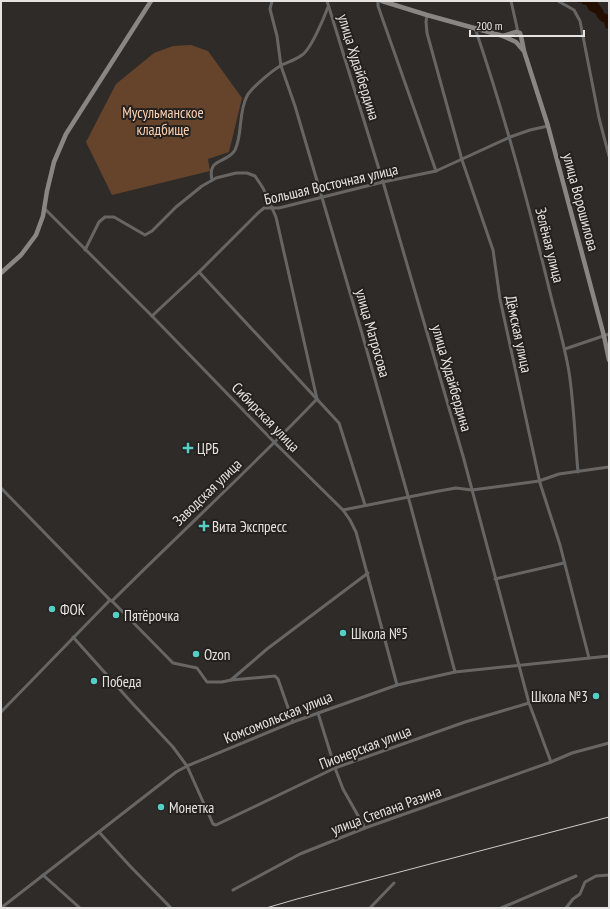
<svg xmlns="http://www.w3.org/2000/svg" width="610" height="909" viewBox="0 0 610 909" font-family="'PT Sans Narrow',sans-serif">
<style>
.green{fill:#65442b}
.water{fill:#240e00}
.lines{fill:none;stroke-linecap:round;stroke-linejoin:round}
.street{stroke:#686664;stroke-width:3}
.secondary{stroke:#898684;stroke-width:4.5}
.rail{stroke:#ceccca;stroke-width:1}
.poi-dot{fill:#55cec6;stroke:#25211f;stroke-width:1.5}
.labels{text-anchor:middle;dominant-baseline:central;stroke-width:4;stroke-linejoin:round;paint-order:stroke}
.street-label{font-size:15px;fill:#e6e4e2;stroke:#25211f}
.park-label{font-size:15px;fill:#fcd1b2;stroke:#25211f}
.poi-label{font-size:15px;fill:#e6e4e2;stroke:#25211f;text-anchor:start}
</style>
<rect width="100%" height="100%" fill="#2f2b28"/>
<!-- green -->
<path class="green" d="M191 45 208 51 242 98 229 152 208 159 210 171 112 195 86 142 116 84 154 53 173 46Z"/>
<!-- water -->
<path class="water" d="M576 1H597C599 6 603 8 604 13L609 15 608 28 606 29 604 22H602L597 17 596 14 589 10 586 5 582 4 581 2 579 3Z"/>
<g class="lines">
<!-- street -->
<g class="street">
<path d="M272 1 270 9 277 36 281 66 295 106 361 330 408 496 455 672"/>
<path d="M327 1 383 182 463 456 529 703 551 762"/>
<path d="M378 1V6L436 171"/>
<path d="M511 1 518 32"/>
<path d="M558 1 574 10 580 21 599 118 609 156"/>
<path d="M427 15 426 22 427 33 462 160 493 250 500 299 540 483 560 545 589 658"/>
<path d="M475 28C504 113 527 198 548 284 555 314 564 342 569 372 574 405 575 439 578 472"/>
<path d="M212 180C207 157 227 164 235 150 243 133 238 113 247 96 251 88 272 71 280 66 287 62 296 60 302 55 311 49 324 18 328 7"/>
<path d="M44 208 152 316 275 443 343 510 350 520 356 532 397 685"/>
<path d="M85 250 99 222 105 217H114L145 235 152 231 176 207 202 186 216 178 236 173H247L255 176 263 188 276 217 317 399"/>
<path d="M199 272 339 423 365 505"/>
<path d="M152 316 199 272 258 213 264 208H279L383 182 436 171 510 137 530 130 548 126"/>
<path d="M565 349 609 334"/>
<path d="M1 488 110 600"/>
<path d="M343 510 439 491 456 488 472 490 539 481 559 474 609 467"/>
<path d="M495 579 564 563"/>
<path d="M112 601 173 663 197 668 207 682H222L231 680 267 649 368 573"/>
<path d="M73 637 132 703 173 747 187 766 213 824 216 825 335 768 465 722 529 703"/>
<path d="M231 680 275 676 278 679 293 722"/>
<path d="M1 712 110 600 112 601C180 533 251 468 317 399"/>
<path d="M318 713 335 768 343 789 365 828"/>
<path d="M99 832 130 866 171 908"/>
<path d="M43 875 80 908"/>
<path d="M233 890 300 854 365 828 551 762 572 753 609 743"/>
<path d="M1 908 176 772 187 766 293 722 397 685 455 672 609 656"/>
<path d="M370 908 394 883"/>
<path d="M501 908 576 876"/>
<path d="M566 908 573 899 580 894 585 882 596 876 609 875"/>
</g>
<!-- secondary -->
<g class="secondary">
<path d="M382 1 427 15 503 36 516 42 523 50"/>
<path d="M503 36 516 32 520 33 521 36 524 51 548 126 604 336 609 360"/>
<path d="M1 273 21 255 36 235 43 216 47 191 54 162 66 134 151 1"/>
</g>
<!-- rail -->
<path class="rail" d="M266 908 297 899 609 817"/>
</g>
<!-- markers -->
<g class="poi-dot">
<path d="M186 442h4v4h4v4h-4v4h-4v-4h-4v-4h4z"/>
<path d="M202 520h4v4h4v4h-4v4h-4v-4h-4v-4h4z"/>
<circle cx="52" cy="609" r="4"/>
<circle cx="116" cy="615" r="4"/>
<circle cx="343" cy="633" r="4"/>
<circle cx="196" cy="654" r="4"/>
<circle cx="94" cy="681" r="4"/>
<circle cx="596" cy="696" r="4"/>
<circle cx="161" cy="807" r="4"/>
</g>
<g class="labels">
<!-- street labels -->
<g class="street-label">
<text transform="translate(359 67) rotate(73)">улица Худайбердина</text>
<text transform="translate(331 184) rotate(-13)">Большая Восточная улица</text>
<text transform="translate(581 202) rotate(75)">улица Ворошилова</text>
<text transform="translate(550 245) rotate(76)">Зелёная улица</text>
<text transform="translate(373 333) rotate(74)">улица Матросова</text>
<text transform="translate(519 334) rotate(78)">Дёмская улица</text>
<text transform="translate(452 378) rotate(74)">улица Худайбердина</text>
<text transform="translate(266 417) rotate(46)">Сибирская улица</text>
<text transform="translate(207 492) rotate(-44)">Заводская улица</text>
<text transform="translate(278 717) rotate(-22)">Комсомольская улица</text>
<text transform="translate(365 747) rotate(-21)">Пионерская улица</text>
<text transform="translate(386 810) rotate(-20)">улица Степана Разина</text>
</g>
<!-- park labels -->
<g class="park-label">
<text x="163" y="112">Мусульманское<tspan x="163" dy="17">кладбище</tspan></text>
</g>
<!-- poi labels -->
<g class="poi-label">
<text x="197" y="448">ЦРБ</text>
<text x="212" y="526">Вита Экспресс</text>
<text x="60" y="609">ФОК</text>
<text x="124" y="615">Пятёрочка</text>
<text x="351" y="633">Школа №5</text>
<text x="204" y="654">Ozon</text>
<text x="102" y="681">Победа</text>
<text x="588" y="696" text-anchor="end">Школа №3</text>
<text x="169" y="807">Монетка</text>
</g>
</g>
<!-- border -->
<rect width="610" height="909" fill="none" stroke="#e6e4e2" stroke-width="4"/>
<!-- scale -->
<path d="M470 30v6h114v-6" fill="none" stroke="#e6e4e2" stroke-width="2"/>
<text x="476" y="30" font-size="12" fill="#e6e4e2" stroke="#25211f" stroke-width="3" paint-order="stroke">200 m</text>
</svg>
